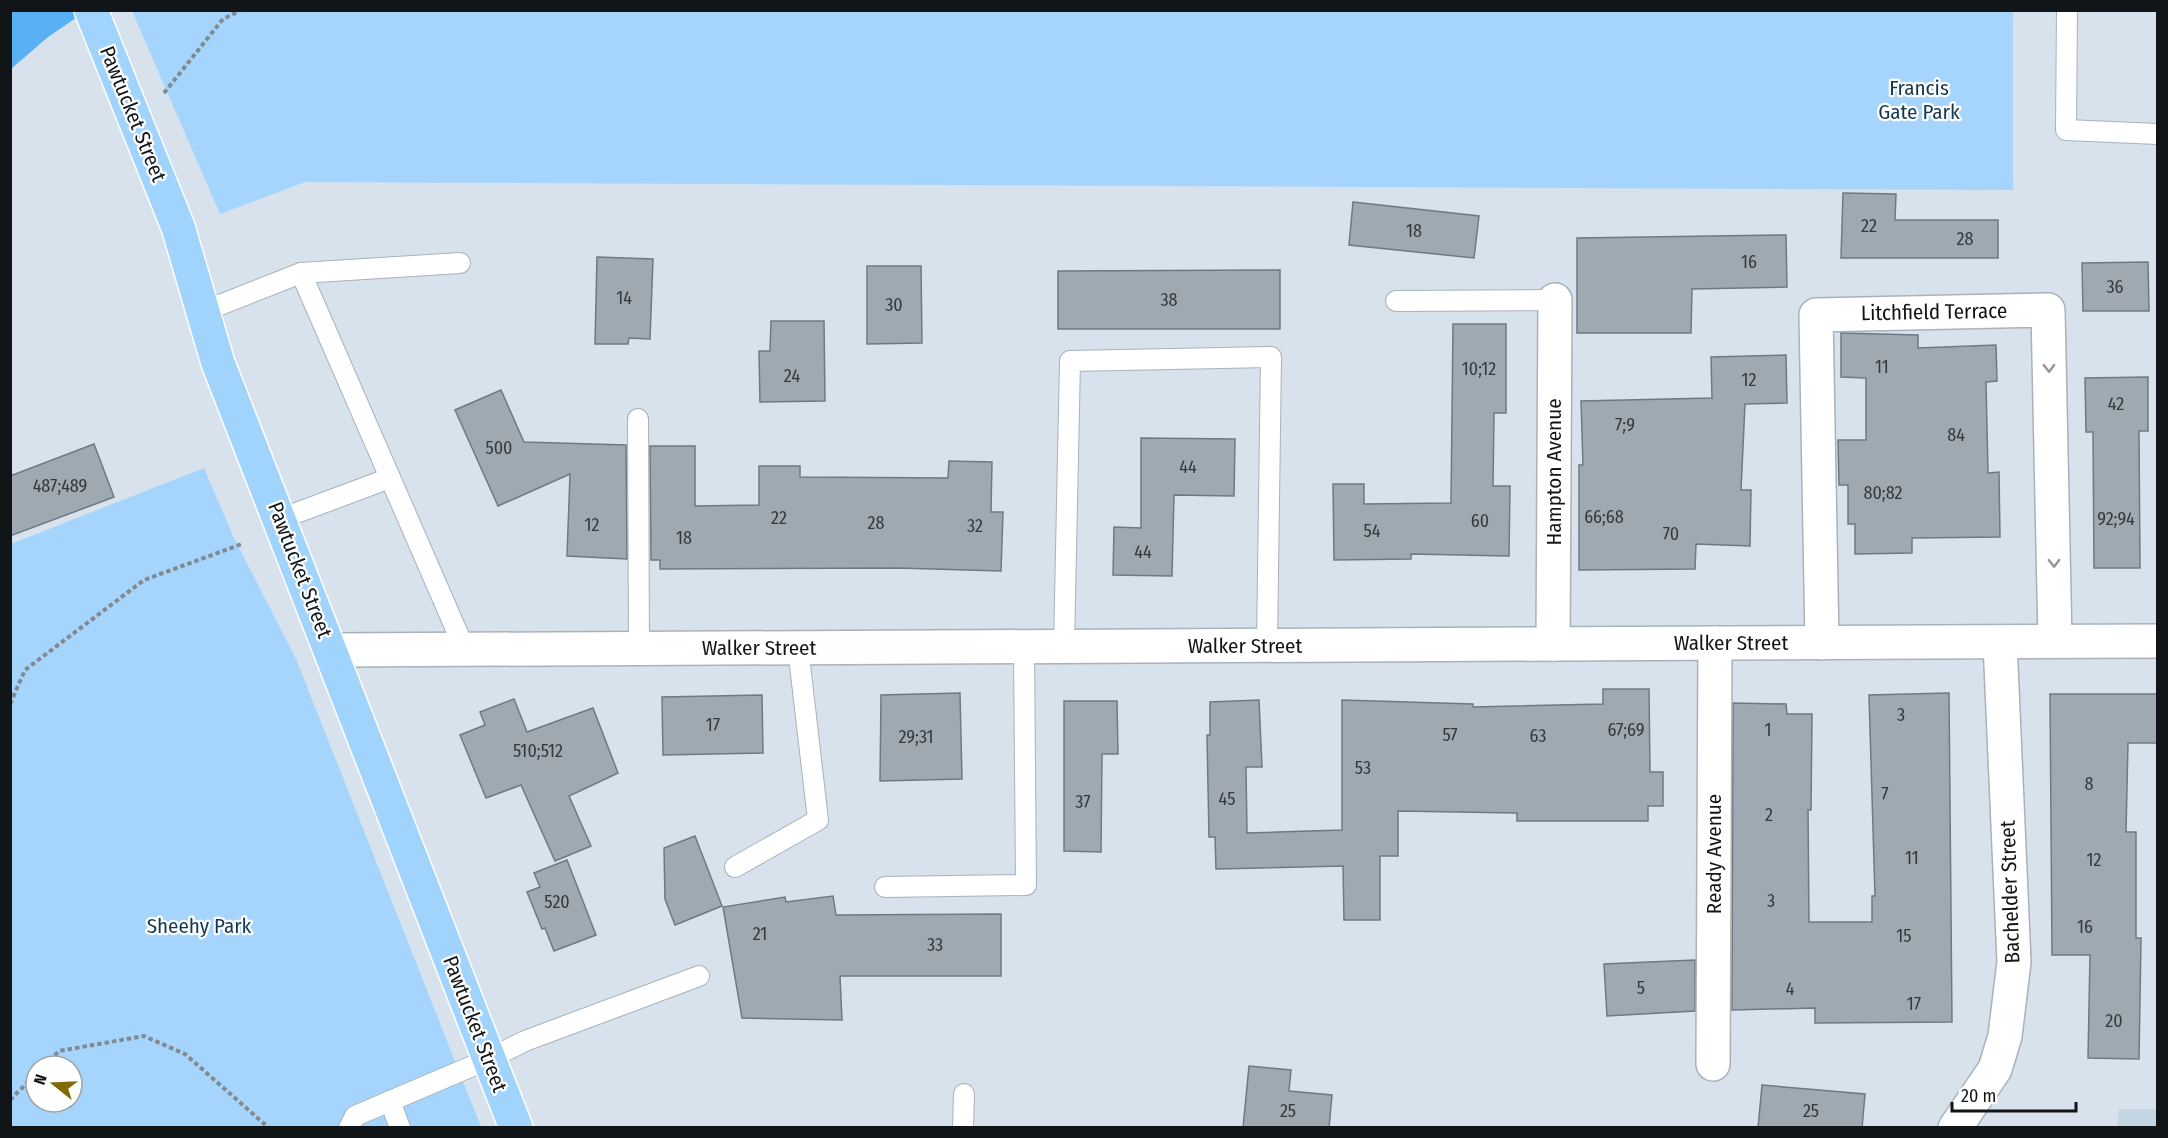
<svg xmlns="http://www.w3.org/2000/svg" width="2168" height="1138" viewBox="0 0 2168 1138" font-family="'Fira Sans Condensed',sans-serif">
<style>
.built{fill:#c4d5e4}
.green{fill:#a5d5fd;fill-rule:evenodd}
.water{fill:#59b0f3}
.building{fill:#9ea9b2;stroke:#6f7982;stroke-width:1.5}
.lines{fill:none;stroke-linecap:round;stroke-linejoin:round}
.service-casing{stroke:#a7b2bc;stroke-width:22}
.minor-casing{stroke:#a7b2bc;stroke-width:36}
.tertiary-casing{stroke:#a7b2bc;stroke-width:36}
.primary-casing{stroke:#fff;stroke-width:36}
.path{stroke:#828a91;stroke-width:4;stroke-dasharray:4.5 3;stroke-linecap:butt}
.service{stroke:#fff;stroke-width:20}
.minor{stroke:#fff;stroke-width:33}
.tertiary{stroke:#fff;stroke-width:33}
.primary{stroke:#a0d4fd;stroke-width:33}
.oneway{stroke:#949697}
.labels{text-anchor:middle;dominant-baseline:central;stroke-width:4.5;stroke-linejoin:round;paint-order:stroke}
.number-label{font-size:18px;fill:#343a3e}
.park-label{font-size:21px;fill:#133853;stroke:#fff}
.street-label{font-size:21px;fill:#111518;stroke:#fff}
</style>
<rect width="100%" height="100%" fill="#d7e2ec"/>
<!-- built -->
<path class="built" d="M2119 1109H2157V1127H2117Z"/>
<!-- green -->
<g class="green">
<path d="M132 11H2013V190L305 182 220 214Z"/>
<path d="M204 468 233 536 296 659 481 1127 11 1128V544ZM36 1066H72V1102H36Z"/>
</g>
<!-- water -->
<path class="water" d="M11 11H86L48 37 11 69Z"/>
<!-- building -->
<g class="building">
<path d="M1843 193 1896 194 1895 220H1998V258H1841Z"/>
<path d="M1353 202 1479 216 1474 258 1349 245Z"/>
<path d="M1786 235 1787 287 1692 289 1691 333H1577V238Z"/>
<path d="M597 257 653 259 650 339 629 338 628 344H595Z"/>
<path d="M2148 262 2149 311H2083L2082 263Z"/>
<path d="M867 266H921L922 343 867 344Z"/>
<path d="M1280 270V329H1058V271Z"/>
<path d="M771 321H824L825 401 760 402 759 351H770Z"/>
<path d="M1453 324H1506V413H1494L1493 486H1510L1509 556 1411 554V559L1334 560 1333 484H1364V504L1451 503Z"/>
<path d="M1841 333 1918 335V348L1996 345 1997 381 1986 382 1988 473 1999 472 2000 537 1912 538V553L1855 554V524H1848V485H1839L1838 440H1866V378L1841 377Z"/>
<path d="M1786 355 1787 403 1745 404 1741 490H1751L1750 546 1696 544 1695 569 1579 570V465H1583L1581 401 1712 398 1711 357Z"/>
<path d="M2148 377V431H2139L2140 568H2094L2093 432H2086L2085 378Z"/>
<path d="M501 390 524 442 626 445 627 559 567 556 570 474 498 506 455 410Z"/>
<path d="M1141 438 1235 439 1234 496 1174 495 1172 576 1113 575 1114 527 1141 528Z"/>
<path d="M94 444 114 497 10 536V476Z"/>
<path d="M650 446H695V506L759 505V466H800V477L948 478 949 461 992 462 991 512H1003L1001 571 898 568 660 569V560H651Z"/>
<path d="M1603 689H1649L1650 772H1663V806H1648V821H1517V813L1398 811V856H1380V920H1344L1343 866 1216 869 1215 837H1209L1207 735H1210V702L1259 700 1262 767H1246L1247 833 1342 830V700L1473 704V707L1603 704Z"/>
<path d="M960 693 962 779 880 781 881 695Z"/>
<path d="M1949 693 1952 1022 1815 1023V1008L1732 1010 1733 703 1786 704 1787 714H1812L1811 810H1808L1809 922H1872V896H1875L1869 695Z"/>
<path d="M2050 694H2157V743H2128L2126 832H2136V938H2141L2139 1059 2088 1058 2090 955H2052Z"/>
<path d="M762 695 763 753 663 755 662 697Z"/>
<path d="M514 699 527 732 593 708 618 773 569 796 591 846 555 861 521 785 486 798 460 735 485 725 480 712Z"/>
<path d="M1064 701H1117L1118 754H1102L1101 852 1064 851Z"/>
<path d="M695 836 722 906 675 925 665 899 664 848Z"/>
<path d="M567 860 596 935 554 951 545 928 542 929 527 892 540 887 534 873Z"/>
<path d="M833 896 836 915 1001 914V976H840L842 1020 742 1018 723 907 785 897 786 902Z"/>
<path d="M1695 960V1011L1607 1016 1604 964Z"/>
<path d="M1249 1066 1291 1070 1289 1091 1332 1095 1329 1128H1243Z"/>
<path d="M1762 1085 1865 1094 1862 1128H1758Z"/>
</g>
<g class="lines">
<defs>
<g id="service">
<path d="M2067 10 2066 130 2158 134"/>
<path d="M301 273 460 263"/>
<path d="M1396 301 1555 300"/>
<path d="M202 312 301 273 465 650"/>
<path d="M638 419 639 648"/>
<path d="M280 519 390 478"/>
<path d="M1064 647 1070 361 1271 357 1267 645"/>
<path d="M735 867 818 820 798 648"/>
<path d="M885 887 1026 885 1024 647"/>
<path d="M390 1101 400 1128"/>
<path d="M349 1128 355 1116 489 1059 525 1041 699 976"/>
<path d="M963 1128 964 1094"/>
</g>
<g id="minor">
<path d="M1822 643 1816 315 2048 310 2055 641"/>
<path d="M1553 644 1555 300"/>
<path d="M1713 1064 1715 643"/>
<path d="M1955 1128 1995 1069 2005 1036 2014 962 2000 642"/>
</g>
<path id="tertiary" d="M332 650 2158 641"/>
<path id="primary" d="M91 10 178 227 218 363 516 1128"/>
</defs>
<!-- service casing -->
<use href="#service" class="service-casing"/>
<!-- minor casing -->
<use href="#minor" class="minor-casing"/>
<!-- tertiary casing -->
<use href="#tertiary" class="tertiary-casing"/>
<!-- primary casing -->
<use href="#primary" class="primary-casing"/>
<!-- path -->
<g class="path">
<path d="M164 93 223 19 241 10"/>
<path d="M10 704 25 670 144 580 242 544"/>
<path d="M44 1066 59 1051 144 1036 185 1054 269 1128"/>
<path d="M10 1100 36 1074"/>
</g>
<!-- service -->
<use href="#service" class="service"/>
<!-- minor -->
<use href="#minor" class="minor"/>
<!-- tertiary -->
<use href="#tertiary" class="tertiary"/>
<!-- primary -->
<use href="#primary" class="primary"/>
</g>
<!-- one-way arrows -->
<defs><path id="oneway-chevron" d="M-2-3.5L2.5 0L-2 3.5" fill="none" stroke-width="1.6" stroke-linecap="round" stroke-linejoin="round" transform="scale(1.5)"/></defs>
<g class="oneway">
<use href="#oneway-chevron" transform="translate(2049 368) rotate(89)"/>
<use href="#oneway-chevron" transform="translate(2054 563) rotate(89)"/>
</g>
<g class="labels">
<!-- number labels -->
<g class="number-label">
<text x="1869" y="226">22</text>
<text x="1414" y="231">18</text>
<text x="1965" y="239">28</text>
<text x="1749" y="262">16</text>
<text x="2115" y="287">36</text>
<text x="624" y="298">14</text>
<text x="1169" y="300">38</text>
<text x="894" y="305">30</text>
<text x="1882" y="367">11</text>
<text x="1479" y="369">10;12</text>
<text x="792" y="376">24</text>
<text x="1749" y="380">12</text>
<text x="2116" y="404">42</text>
<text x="1625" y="425">7;9</text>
<text x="1956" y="435">84</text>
<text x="499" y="448">500</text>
<text x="1188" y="467">44</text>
<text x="60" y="486">487;489</text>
<text x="1883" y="493">80;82</text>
<text x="1604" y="517">66;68</text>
<text x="779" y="518">22</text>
<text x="2116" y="519">92;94</text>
<text x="1480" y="521">60</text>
<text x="876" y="523">28</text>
<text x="592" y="525">12</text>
<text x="975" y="526">32</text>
<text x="1372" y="531">54</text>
<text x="1671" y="534">70</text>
<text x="684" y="538">18</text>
<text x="1143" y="552">44</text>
<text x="1901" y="715">3</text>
<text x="713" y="725">17</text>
<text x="1626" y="730">67;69</text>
<text x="1768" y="730">1</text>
<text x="1450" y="735">57</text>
<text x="1538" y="736">63</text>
<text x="916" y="737">29;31</text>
<text x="538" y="751">510;512</text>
<text x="1363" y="768">53</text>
<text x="2089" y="784">8</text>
<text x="1885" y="794">7</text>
<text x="1227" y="799">45</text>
<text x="1083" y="802">37</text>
<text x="1769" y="815">2</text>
<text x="1912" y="858">11</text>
<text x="2094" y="860">12</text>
<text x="1771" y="901">3</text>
<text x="557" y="902">520</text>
<text x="2085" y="927">16</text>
<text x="760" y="934">21</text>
<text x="1904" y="936">15</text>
<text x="935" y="945">33</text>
<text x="1641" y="988">5</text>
<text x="1790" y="989">4</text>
<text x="1914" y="1004">17</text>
<text x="2114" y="1021">20</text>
<text x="1288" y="1111">25</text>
<text x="1811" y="1111">25</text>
</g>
<!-- park labels -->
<g class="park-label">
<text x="1919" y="88">Francis<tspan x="1919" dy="24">Gate Park</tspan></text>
<text x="199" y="926">Sheehy Park</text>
</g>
<!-- street labels -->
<g class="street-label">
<text transform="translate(133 114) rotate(68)">Pawtucket Street</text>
<text transform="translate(1934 312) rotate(-1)">Litchfield Terrace</text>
<text transform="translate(1554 472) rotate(-90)">Hampton Avenue</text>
<text transform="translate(300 570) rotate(69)">Pawtucket Street</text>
<text x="1731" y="643">Walker Street</text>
<text x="1245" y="646">Walker Street</text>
<text x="759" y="648">Walker Street</text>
<text transform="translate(1714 854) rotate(-90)">Ready Avenue</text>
<text transform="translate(2010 892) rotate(-92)">Bachelder Street</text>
<text transform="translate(475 1024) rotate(69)">Pawtucket Street</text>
</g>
</g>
<!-- border -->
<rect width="2168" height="1138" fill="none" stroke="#111518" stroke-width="24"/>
<!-- north arrow -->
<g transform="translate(54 1084) rotate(288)"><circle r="28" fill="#ffffff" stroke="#a0a1a3" stroke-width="1.5"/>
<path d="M0-4.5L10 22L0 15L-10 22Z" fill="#816b04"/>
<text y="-9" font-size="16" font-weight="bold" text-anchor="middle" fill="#111518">N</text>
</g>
<!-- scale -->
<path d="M1952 1102v9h124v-9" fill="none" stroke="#111518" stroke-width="3"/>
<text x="1961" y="1102" font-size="18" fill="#111518" stroke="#ffffff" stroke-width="4.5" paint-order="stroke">20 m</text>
</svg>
